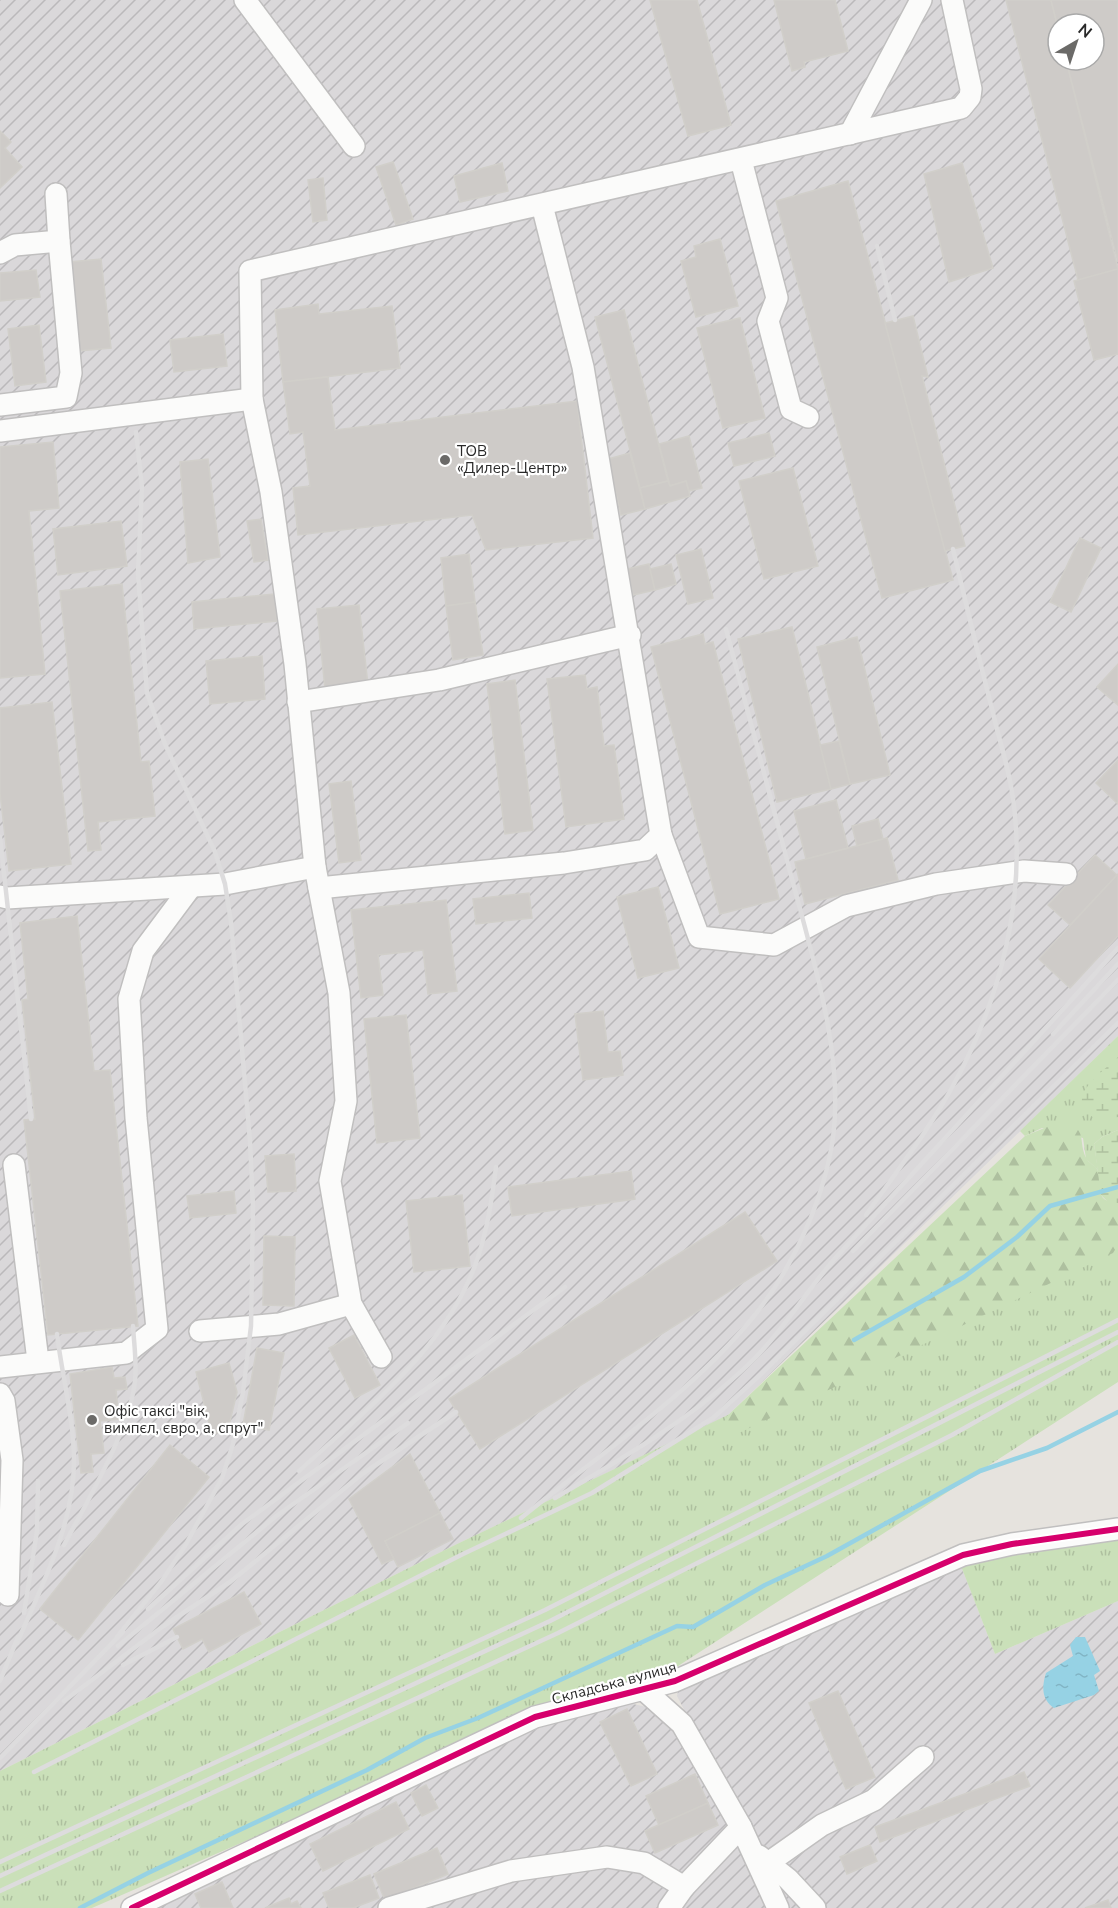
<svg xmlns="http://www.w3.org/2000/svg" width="1118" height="1908" viewBox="0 0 1118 1908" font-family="'Nunito Sans',sans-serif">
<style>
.industrial{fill:url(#industrial-furrows);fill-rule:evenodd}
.grass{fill:url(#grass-tufts)}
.forest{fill:url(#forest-firs)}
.wetland{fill:url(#wetland-marsh)}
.water{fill:url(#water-ripples)}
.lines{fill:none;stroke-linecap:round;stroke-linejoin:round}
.stream{stroke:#96d2e4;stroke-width:4.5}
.building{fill:#cecbc8;stroke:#d1cfca;stroke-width:1.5}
.minor-casing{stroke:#c0bfbf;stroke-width:24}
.minor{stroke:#fbfbfa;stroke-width:21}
.rail{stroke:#dddcdd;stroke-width:4.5}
.cycleway-casing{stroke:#fff;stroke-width:10}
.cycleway{stroke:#d6006c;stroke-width:6}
.poi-dot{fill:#6b6a68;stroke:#fff;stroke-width:2}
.labels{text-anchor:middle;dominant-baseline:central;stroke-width:4.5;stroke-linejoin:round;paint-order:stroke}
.poi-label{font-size:15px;fill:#292929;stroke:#fff;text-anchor:start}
.street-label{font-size:15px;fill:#292929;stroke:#fff}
</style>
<defs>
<pattern id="industrial-furrows" width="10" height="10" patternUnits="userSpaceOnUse" patternTransform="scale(1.5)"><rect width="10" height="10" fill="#dad8da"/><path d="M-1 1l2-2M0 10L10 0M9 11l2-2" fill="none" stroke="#bbb9bb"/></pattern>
<pattern id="grass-tufts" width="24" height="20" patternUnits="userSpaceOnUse" patternTransform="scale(1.5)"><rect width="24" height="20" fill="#cae0b9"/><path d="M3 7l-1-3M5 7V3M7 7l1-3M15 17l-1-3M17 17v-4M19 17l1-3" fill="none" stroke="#aec09f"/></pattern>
<pattern id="forest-firs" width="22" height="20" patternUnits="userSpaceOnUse" patternTransform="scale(1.5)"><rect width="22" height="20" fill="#cae0b9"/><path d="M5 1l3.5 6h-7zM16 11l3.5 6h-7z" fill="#aec09f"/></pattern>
<pattern id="wetland-marsh" width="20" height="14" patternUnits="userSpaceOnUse" patternTransform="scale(1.5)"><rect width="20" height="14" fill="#cae0b9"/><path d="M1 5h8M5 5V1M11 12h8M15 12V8" fill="none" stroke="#aec09f"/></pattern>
<pattern id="water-ripples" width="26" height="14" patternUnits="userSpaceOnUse" patternTransform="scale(1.5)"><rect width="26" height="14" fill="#96d2e4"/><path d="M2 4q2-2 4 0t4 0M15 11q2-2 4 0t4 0" fill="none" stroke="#81b4c4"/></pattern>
</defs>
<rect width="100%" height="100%" fill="#e6e3de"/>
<!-- industrial -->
<g class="industrial">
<path d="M0 0H1118V1036L727 1416 457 1544 0 1771ZM1058 24H1094V60H1058Z"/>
<path d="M961 1566 995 1654 1118 1601V1908H787L677 1696 679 1688Z"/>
<path d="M619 1701 647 1707 674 1731 727 1820 769 1908H157L452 1765 539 1728Z"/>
</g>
<!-- grass -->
<g class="grass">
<path d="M1118 1036V1130L1102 1137 1094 1144 1098 1170 1086 1159 1083 1138 1042 1128 1025 1136 1020 1131Z"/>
<path d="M1118 1229V1382L644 1688 533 1716 92 1908H0V1771L457 1544Z"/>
<path d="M1118 1535V1601L995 1654 961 1566 969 1561Z"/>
</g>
<!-- forest -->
<path class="forest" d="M1054 1124C1092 1124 1076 1141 1087 1159 1089 1163 1094 1165 1097 1169 1106 1184 1090 1201 1118 1203V1245L1113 1253 737 1434 728 1431 724 1425 727 1416 1025 1136Z"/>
<!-- wetland -->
<g class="wetland">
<path d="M1118 1057V1117L1100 1121C1059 1101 1098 1076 1118 1057Z"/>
<path d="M1118 1130V1203H1109L1101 1195 1094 1144 1102 1137Z"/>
</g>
<!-- water -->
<path class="water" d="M1076 1637H1085L1100 1671 1094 1675 1099 1691 1094 1695 1054 1708C1041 1699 1042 1686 1046 1673L1073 1656 1070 1645Z"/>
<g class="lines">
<!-- stream -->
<g class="stream">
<path d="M854 1340 964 1277 1017 1237 1050 1206 1118 1187"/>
<path d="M80 1908 148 1873 367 1770 425 1738 478 1718 677 1626 693 1627 765 1585 827 1556 980 1471 1047 1448 1118 1412"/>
</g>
</g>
<!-- building -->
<g class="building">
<path d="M650 0H697L731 125 688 136Z"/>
<path d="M774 0H835L848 51 804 62 805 67 792 71Z"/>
<path d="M1006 0H1051L1058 28V60H1066L1118 269 1078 280Z"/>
<path d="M1051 0H1118V262L1066 60H1094V24H1058V28Z"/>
<path d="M0 131 11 142 5 148 22 167 0 188Z"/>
<path d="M393 162 413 219 396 225 376 167Z"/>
<path d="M502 163 508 191 460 202 454 176Z"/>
<path d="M962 163 993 268 949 282 924 174Z"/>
<path d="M323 178 327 220 313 222 308 180Z"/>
<path d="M848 181 953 580 882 598 776 201Z"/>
<path d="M720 239 738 306 696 317 681 261 696 257 694 246Z"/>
<path d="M101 259 111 348 79 351 69 262Z"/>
<path d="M1118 269V354L1094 360 1074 281Z"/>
<path d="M36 270 40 297 0 301V273Z"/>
<path d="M318 304 319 314 392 306 400 368 283 382 275 310Z"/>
<path d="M624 310 668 481 640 488 595 317Z"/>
<path d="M913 316 928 377 922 376 965 546 945 551 885 323Z"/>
<path d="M740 318 765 418 723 428 697 328Z"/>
<path d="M39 325 46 382 15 386 8 329Z"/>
<path d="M223 334 227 366 174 372 170 340Z"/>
<path d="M328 377 335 430 577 401 593 538 486 550 472 515 298 535 293 488 310 486 303 432 290 434 283 382Z"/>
<path d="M769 433 775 456 734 466 728 443Z"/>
<path d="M689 436 702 488 689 491 686 481 670 486 659 444Z"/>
<path d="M53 442 59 508 29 511 45 674 0 678V447Z"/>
<path d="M630 453 645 509 621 515 608 459Z"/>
<path d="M208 459 220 557 188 563 180 462Z"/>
<path d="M793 468 818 566 764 579 739 481Z"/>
<path d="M668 481 670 486 686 481 690 496 645 509 640 488Z"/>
<path d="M261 519 268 560 254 562 247 521Z"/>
<path d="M121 521 127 566 58 575 53 529Z"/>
<path d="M1080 538 1101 548 1071 612 1050 602Z"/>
<path d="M701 549 713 598 688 604 676 555Z"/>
<path d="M469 554 475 602 446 606 441 558Z"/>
<path d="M649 564 655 590 633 595 627 569Z"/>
<path d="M671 564 676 584 655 590 650 569Z"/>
<path d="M122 584 141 762 149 761 155 816 98 822 101 850 88 851 60 591Z"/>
<path d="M274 594 277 621 194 629 192 602Z"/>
<path d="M475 602 483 655 453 660 446 606Z"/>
<path d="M359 605 368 685 325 689 317 609Z"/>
<path d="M792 627 831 789 777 802 738 639Z"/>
<path d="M703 634 705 644 713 642 779 899 720 914 651 647Z"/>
<path d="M857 637 890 775 850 784 817 647Z"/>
<path d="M262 656 265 699 210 704 206 661Z"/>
<path d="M1118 664V705L1097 687Z"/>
<path d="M585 675 587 689 597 687 604 746 614 745 624 819 566 827 547 679Z"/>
<path d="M515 680 533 830 505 834 487 684Z"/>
<path d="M52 702 71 864 9 871 0 793V708Z"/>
<path d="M839 741 850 784 831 789 820 745Z"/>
<path d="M1118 760V804L1096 783Z"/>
<path d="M351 781 361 860 339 863 329 784Z"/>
<path d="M836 800 848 848 806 859 794 811Z"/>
<path d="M878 819 883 839 857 846 852 826Z"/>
<path d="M887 838 898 880 805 904 795 862Z"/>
<path d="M1095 855 1117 875 1070 925 1048 905Z"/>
<path d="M1118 874V936L1070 988 1039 959Z"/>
<path d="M658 887 679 968 638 978 617 897Z"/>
<path d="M529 893 532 918 476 924 473 899Z"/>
<path d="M446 900 457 991 428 994 423 950 378 955 383 995 361 998 351 910Z"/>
<path d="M77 916 94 1071 110 1070 138 1326 48 1335 24 1120 35 1119 22 1000 28 999 20 923Z"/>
<path d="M603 1011 608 1052 620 1051 623 1075 583 1080 575 1014Z"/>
<path d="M406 1015 420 1138 377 1143 364 1019Z"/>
<path d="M294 1154 296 1191 268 1192 265 1156Z"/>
<path d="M631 1171 635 1199 512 1216 508 1187Z"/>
<path d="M234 1191 236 1213 190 1218 187 1196Z"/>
<path d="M462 1195 470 1266 414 1272 406 1201Z"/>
<path d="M745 1212 777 1261 480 1449 449 1399Z"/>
<path d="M264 1236 295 1237 294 1306 263 1305Z"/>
<path d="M354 1335 380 1385 355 1398 329 1348Z"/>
<path d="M257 1348 284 1353 269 1430 243 1425Z"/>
<path d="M229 1363 237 1392 228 1430 212 1434 196 1372Z"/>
<path d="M112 1367 114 1378 125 1377 127 1389 116 1390 119 1419 100 1421 104 1453 91 1454 93 1472 81 1473 70 1374Z"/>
<path d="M170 1445 209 1477 78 1640 40 1609Z"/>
<path d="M410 1454 440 1513 385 1541 394 1559 382 1564 349 1499Z"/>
<path d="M440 1513 453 1539 398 1567 385 1541Z"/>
<path d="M244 1592 261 1624 209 1652 202 1639 183 1649 173 1629Z"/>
<path d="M838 1691 875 1777 846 1789 809 1703Z"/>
<path d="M627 1709 657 1774 631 1786 600 1722Z"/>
<path d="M1024 1772 1030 1786 880 1842 875 1827Z"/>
<path d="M695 1774 708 1803 659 1825 646 1796Z"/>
<path d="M426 1785 438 1808 422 1816 411 1793Z"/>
<path d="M396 1802 409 1829 323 1871 310 1844Z"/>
<path d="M708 1803 718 1825 655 1853 645 1831Z"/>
<path d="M870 1845 877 1861 847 1874 840 1857Z"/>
<path d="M437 1848 448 1874 385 1900 374 1874Z"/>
<path d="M370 1875 379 1898 353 1908H329L323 1893Z"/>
<path d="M222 1882 233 1908H201L195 1894Z"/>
<path d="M289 1898 291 1904 297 1901 301 1908H265Z"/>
<path d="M1108 1900 1111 1908H1085Z"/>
</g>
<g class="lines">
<defs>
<g id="minor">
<path d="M245 0 354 146"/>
<path d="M850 134 921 0"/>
<path d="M741 160 777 298 768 321 791 409 808 417"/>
<path d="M56 194 59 241"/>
<path d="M0 253 15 245 59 241 71 373 66 397 0 405"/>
<path d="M252 399 250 271 961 108 970 97 971 89 952 0"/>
<path d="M0 431 252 399 271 492 295 664 315 867 339 993 346 1101 330 1181 351 1304 381 1357"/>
<path d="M298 702 439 680 630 635"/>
<path d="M661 835 699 937 774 945 846 906 936 884 1024 871 1066 874"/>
<path d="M319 888 564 863 645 850 661 835 583 367 542 205"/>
<path d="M0 896 7 898 225 884 315 867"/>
<path d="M14 1165 38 1361"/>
<path d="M200 1331 279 1324 351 1304"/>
<path d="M0 1367 126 1353 157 1329 136 1118 129 999 143 951 190 888"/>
<path d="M0 1394 4 1401 12 1460 8 1595"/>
<path d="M644 1690 682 1724 741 1827 778 1908"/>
<path d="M759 1856 788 1879 815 1908"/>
<path d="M768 1863 822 1825 874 1800 923 1757"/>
<path d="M132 1908 535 1717 675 1681 963 1555 1012 1544 1118 1529"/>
<path d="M389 1908 511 1871 607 1857 644 1863 684 1887 741 1827"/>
<path d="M669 1908 684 1887"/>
</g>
</defs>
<!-- minor casing -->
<use href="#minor" class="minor-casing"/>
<!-- minor -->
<use href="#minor" class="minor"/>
<!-- rail -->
<g class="rail">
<path d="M877 246 895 320"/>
<path d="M0 837 31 1119"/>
<path d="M1053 1034 1118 964"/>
<path d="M866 1215C896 1172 930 1129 955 1082 1002 996 1028 891 1012 792 1008 766 999 739 993 713 979 658 966 604 953 549"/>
<path d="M853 1251 1118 980"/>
<path d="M299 1471C367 1408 448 1348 478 1257 488 1227 492 1198 496 1167"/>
<path d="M555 1498C623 1458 693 1418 750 1363 784 1330 807 1289 839 1254 932 1152 1026 1051 1118 948"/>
<path d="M521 1518C601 1453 689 1396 754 1316 793 1268 824 1199 833 1138 844 1055 813 959 792 879 770 796 748 713 726 629"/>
<path d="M64 1545C87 1502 130 1429 135 1381 137 1363 134 1344 133 1326"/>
<path d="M148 1609 242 1524 565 1287"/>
<path d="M24 1613 37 1531 38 1481"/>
<path d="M117 1637 161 1582 185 1546 222 1478 233 1444 243 1392 251 1326 253 1207 250 1141 231 922 225 884 215 852 165 744 147 693 138 573 142 487 136 432"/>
<path d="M17 1643C42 1585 74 1525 74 1461 74 1419 62 1376 57 1334"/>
<path d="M118 1646 275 1517 408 1423"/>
<path d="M123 1665 177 1637"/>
<path d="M0 1681 18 1637"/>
<path d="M64 1701 162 1627 230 1582 362 1474 456 1412"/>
<path d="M0 1758 123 1632"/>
<path d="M34 1772 463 1554 592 1493 713 1418 760 1375 1118 1023"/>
<path d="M0 1862 545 1610 1118 1320"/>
<path d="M0 1876 550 1621 1118 1332"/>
<path d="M0 1891 558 1633 952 1435 1118 1342"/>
</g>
<defs>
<path id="cycleway" d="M132 1908 535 1717 675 1681 963 1555 1012 1544 1118 1529"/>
</defs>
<!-- cycleway casing -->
<use href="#cycleway" class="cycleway-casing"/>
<!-- cycleway -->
<use href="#cycleway" class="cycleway"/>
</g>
<!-- markers -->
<g class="poi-dot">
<circle cx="445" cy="460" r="6"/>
<circle cx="92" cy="1420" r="6"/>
</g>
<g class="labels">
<!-- poi labels -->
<g class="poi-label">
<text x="457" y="451">ТОВ<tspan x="457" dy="17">«Дилер-Центр»</tspan></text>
<text x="104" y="1411">Офіс таксі "вік,<tspan x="104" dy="17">вимпєл, євро, а, спрут"</tspan></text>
</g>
<!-- street labels -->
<g class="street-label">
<text transform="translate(614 1683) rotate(-15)">Складська вулиця</text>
</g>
</g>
<!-- north arrow -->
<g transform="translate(1076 42) rotate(39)"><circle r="28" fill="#ffffff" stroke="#a9a9a9" stroke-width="1.5"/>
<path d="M0-4.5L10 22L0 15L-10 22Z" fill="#6b6a68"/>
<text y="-9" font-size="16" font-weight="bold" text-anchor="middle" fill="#292929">N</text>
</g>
</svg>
